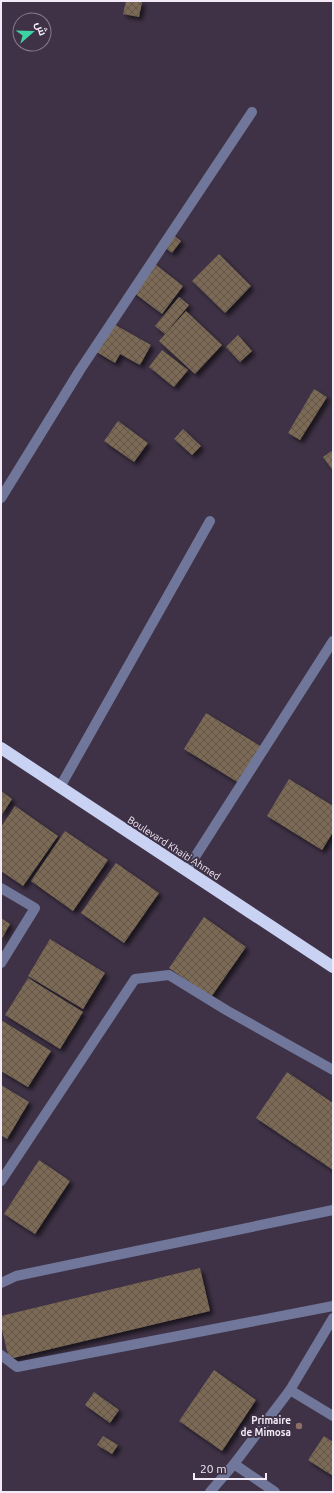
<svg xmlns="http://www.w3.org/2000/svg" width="334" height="1493" viewBox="0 0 334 1493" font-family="Ubuntu,Cairo,sans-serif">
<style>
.building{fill:url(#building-cross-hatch);filter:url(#shadow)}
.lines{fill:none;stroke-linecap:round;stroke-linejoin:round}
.minor{stroke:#70779a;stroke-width:10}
.highway{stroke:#cad2f4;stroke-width:12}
.education-dot{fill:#8d6e63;stroke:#3f3246;stroke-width:1.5}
.labels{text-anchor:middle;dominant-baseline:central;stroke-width:4;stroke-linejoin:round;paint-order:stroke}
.street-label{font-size:10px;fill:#f2eaf7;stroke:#3f3246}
.poi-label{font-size:10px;font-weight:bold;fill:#f2eaf7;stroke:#3f3246;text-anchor:end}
</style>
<defs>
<pattern id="building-cross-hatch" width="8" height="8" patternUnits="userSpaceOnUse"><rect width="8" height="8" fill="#7b6a54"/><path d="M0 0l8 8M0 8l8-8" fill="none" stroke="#60564e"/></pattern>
<filter id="shadow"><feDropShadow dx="3.5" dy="3.5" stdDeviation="2" flood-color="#0009"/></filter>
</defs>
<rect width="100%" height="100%" fill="#3f3246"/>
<!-- building -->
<g class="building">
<path d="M126 1 142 2 139 17 123 14Z"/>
<path d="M168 231 181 241 172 253 159 243Z"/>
<path d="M219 254 251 286 225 313 192 281Z"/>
<path d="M151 261 183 286 162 314 129 289Z"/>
<path d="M179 297 189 305 165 334 155 326Z"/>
<path d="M186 311 222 345 195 374 159 341Z"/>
<path d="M110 322 151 345 140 365 120 354 115 363 95 351Z"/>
<path d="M238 335 252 351 240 362 226 347Z"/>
<path d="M162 350 188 370 174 387 149 367Z"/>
<path d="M314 389 327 397 300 440 288 433Z"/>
<path d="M118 421 148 443 134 462 104 441Z"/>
<path d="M183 429 201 446 192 455 174 439Z"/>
<path d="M333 450V471L323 457Z"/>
<path d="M206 713 262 747 239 783 184 749Z"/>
<path d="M289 779 333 806V832L322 850 267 816Z"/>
<path d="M1 791 12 799 1 816Z"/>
<path d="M15 806 58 836 23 886 1 871V827Z"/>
<path d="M65 831 108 860 73 911 31 881Z"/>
<path d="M116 863 159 893 124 943 81 913Z"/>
<path d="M204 917 246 947 211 997 169 968Z"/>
<path d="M1 918 10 924 1 940Z"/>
<path d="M50 939 105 973 83 1009 28 976Z"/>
<path d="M28 978 83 1012 60 1049 5 1015Z"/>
<path d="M1 1020 51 1051 28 1087 1 1071Z"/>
<path d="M287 1072 333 1103V1170L256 1118Z"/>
<path d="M1 1085 29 1102 7 1139 1 1135Z"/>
<path d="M39 1160 70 1181 35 1234 4 1214Z"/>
<path d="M200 1268 210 1311 9 1359 1 1326V1316Z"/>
<path d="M214 1370 256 1400 222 1451 179 1421Z"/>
<path d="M94 1392 119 1410 110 1423 85 1405Z"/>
<path d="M103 1436 118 1445 112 1454 97 1445Z"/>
<path d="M324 1436 333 1442V1476L308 1460Z"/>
</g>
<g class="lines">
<!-- minor -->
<g class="minor">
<path d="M1 498 80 370 252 112"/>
<path d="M60 787 210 521"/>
<path d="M186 871 333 641"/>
<path d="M1 888 35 908 1 963"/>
<path d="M1 1181 135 979 169 975 226 1010 333 1070"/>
<path d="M1 1283 16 1276 333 1210"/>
<path d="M1 1355 17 1367 333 1306"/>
<path d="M290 1390 333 1416"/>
<path d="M234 1464 275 1492"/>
<path d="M210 1492 234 1464 290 1390 333 1318"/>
</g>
<!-- highway -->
<path class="highway" d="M1 748 333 967"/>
</g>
<!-- markers -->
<circle class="education-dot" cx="299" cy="1426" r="4"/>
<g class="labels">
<!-- street labels -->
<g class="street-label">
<text transform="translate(174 848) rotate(33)">Boulevard Khaiti Ahmed</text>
</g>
<!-- poi labels -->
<g class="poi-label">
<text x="291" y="1420">Primaire<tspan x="291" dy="12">de Mimosa</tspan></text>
</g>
</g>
<!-- border -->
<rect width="334" height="1493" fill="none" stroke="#f2eaf7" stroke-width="4"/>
<!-- north arrow -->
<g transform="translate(32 32) rotate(70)"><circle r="19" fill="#3f3246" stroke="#877c8d"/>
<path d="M0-3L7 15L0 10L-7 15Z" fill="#3dd4a3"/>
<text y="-6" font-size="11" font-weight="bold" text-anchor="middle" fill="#f2eaf7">ش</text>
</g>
<!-- scale -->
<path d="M194 1473v6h72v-6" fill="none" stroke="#f2eaf7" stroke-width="2"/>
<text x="200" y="1473" font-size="12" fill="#f2eaf7" stroke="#3f3246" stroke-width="3" paint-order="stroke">20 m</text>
</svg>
